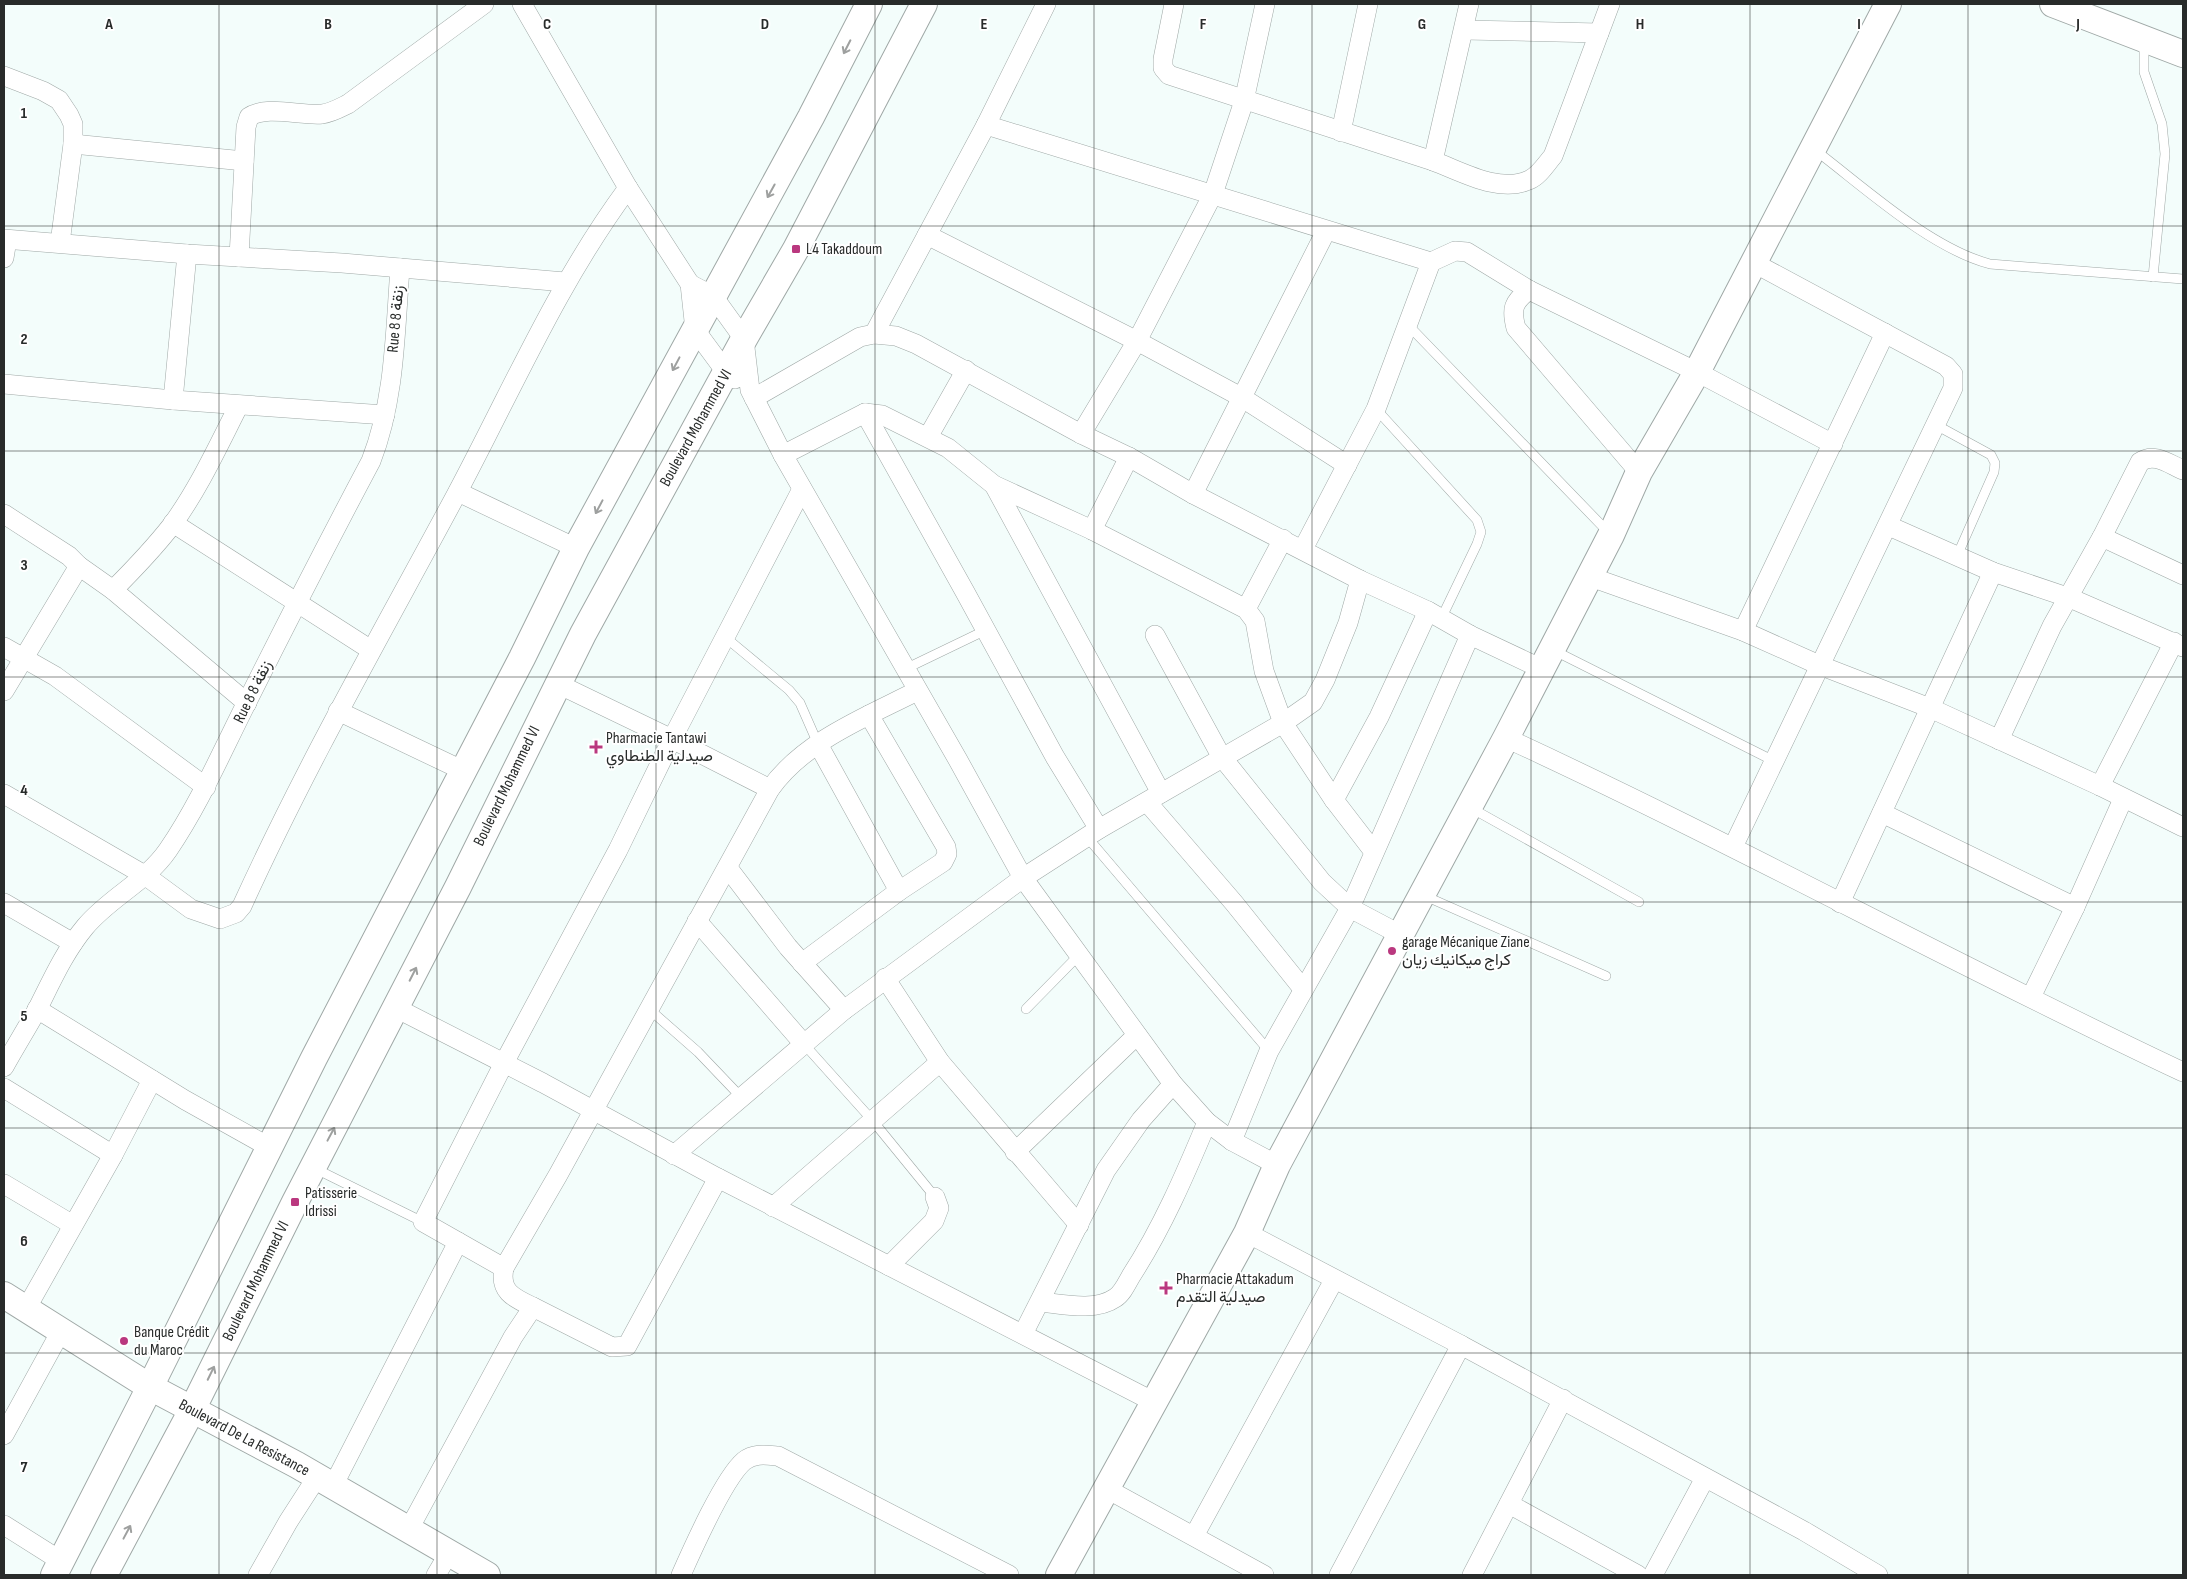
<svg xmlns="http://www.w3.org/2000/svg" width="2187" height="1579" viewBox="0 0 2187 1579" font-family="'Sofia Sans Condensed',Vazirmatn,sans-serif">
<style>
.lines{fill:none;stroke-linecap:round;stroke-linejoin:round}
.lane-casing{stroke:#9fa8a6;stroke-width:10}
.street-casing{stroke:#9fa8a6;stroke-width:20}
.secondary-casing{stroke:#9fa8a6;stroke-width:28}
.lane{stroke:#fff;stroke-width:9}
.street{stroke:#fff;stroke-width:19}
.secondary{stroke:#fff;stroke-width:26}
.oneway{stroke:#9ea09f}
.grid{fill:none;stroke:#282b2a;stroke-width:1;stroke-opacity:0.55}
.poi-dot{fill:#ba387f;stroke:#fff;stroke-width:2}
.labels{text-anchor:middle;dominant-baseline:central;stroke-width:4;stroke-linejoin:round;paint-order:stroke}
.poi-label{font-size:16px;fill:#282b2a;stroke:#fff;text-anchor:start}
.street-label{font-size:16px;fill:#282b2a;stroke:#fff}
.grid-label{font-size:16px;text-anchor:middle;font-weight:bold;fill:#282b2a;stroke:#fff;stroke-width:4;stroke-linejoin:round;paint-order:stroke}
</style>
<rect width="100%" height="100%" fill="#f3fdfb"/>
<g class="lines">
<defs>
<g id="lane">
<path d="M2144 42V72L2162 124 2165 154 2153 277"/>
<path d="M1815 150C1865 188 1930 248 1990 264L2183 279"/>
<path d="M1408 325 1609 533"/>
<path d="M1376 409 1477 520 1481 532 1477 544 1441 619"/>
<path d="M1936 425 1991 455 1995 463 1994 472 1957 556"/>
<path d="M725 637 789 690 800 703 818 744"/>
<path d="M1553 650 1774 761"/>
<path d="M905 669 986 630"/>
<path d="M1471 808 1639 902"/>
<path d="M1087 837 1269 1051"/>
<path d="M1425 896 1606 976"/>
<path d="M649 1009 698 1052 740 1096"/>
<path d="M1026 1009 1079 955"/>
<path d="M803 1043 873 1121 935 1197"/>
<path d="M316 1169 423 1222"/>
</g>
<g id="street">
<path d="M522 4 628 188 690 284 695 330 726 372 735 379"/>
<path d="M1174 4 1163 59V68L1169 75 1433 161"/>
<path d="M1469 4 1433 161C1461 171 1499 194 1529 180 1539 176 1546 164 1553 156L1610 4"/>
<path d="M1465 30 1599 33"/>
<path d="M4 76 43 91 59 100 69 115 73 124V144L60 243"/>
<path d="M986 125 1431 262"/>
<path d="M1341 132 1368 4"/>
<path d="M73 144 244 161"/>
<path d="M927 235 1137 341 1241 397 1347 465"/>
<path d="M4 239 187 254 342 263 565 282"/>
<path d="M239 257 246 127 249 117C266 105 301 116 322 114 331 113 340 108 348 104L484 4"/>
<path d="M4 258 7 240"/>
<path d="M690 284 713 296 744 339 750 390 783 455 958 760 1023 878 1173 1084 1207 1122 1232 1141 1277 1165"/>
<path d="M1529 290C1513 302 1511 309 1516 328L1639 472"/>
<path d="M874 334 986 125 1046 4"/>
<path d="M4 384 173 400 385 415"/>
<path d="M754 398 860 337 874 334 896 336 916 344 1081 434 1129 457 1193 494 1360 580 1428 611 1470 635 1540 668"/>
<path d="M173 400 187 254"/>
<path d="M865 413 965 592 1055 757 1099 829"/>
<path d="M1081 434 1137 341 1213 194 1244 101 1265 4"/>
<path d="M928 437 966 370"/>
<path d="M783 455 865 413 882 415 948 448 994 485 1092 530 1246 609 1255 621 1264 671 1283 723 1334 800 1374 852"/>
<path d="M994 485 1161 793"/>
<path d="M802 489 672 739 618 850 504 1063 423 1222 504 1268 558 1175 770 789C804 741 866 717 917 691"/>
<path d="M458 492 576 548"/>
<path d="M1193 494 1326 231"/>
<path d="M4 514 69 556 79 566 4 691"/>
<path d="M173 523 371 650"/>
<path d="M1889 526 1993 572 2070 598 2183 647"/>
<path d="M1092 530 1129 457"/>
<path d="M2102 537 2183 575"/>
<path d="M1303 549 1376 409 1431 262 1455 251 1467 252 1529 290 1697 372 1833 444"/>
<path d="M79 566 113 590 247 703"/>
<path d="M1588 576 1743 631 1819 665 1930 708 2100 786 2183 827"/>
<path d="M113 590C134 569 154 548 172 525 199 488 218 446 239 405"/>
<path d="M1246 609 1283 539"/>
<path d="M1743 631 1885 333"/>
<path d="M1155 635 1221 756 1322 882 1350 908 1401 935"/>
<path d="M4 647 55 676 206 787"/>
<path d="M558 684 672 739 770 789"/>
<path d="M338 711 464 771"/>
<path d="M1506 738C1734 843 1955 965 2183 1072"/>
<path d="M1999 740 2052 626 2102 537 2140 462C2154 452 2169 464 2183 470"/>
<path d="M818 744 899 891"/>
<path d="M2100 786 2174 642"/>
<path d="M4 794 146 876 191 909 220 919 236 913 242 906C306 765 383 631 456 495 512 390 557 284 628 188"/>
<path d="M1334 800 1379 717 1428 611"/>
<path d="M1147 802 1234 903 1303 989"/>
<path d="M1882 813 2075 907"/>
<path d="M1733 847 1953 388V374L1946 366 1754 263"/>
<path d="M728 868 788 947 844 1010"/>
<path d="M4 903 73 943"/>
<path d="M1840 903 1993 572"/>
<path d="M697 921 803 1043"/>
<path d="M802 963 899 891 943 862 947 854 946 847 869 715"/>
<path d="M885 978 940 1062 1079 1225"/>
<path d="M2031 997 2075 907 2123 799"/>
<path d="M396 1008 543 1083 718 1178 1156 1403"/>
<path d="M37 1009 185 1100 269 1147"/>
<path d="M4 1067C15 1047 27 1028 38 1008 52 980 65 951 85 927 110 897 146 882 168 850 200 803 222 751 248 700 288 620 329 540 371 461 395 400 395 333 400 268"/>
<path d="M4 1088 113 1155"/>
<path d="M1232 1141 1269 1051 1350 908 1470 635"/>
<path d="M1015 1152 1137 1035"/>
<path d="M674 1155 844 1010 1023 878 1099 829 1283 723 1313 702 1325 680 1348 623 1360 580"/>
<path d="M4 1184 73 1225"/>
<path d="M773 1207 940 1062"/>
<path d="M1247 1233 1461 1345 1339 1575"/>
<path d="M889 1266 934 1221 939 1208 935 1197"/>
<path d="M504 1268C499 1292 514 1298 533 1307"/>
<path d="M1040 1302C1062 1304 1095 1312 1115 1298 1122 1294 1127 1283 1131 1276 1162 1228 1185 1175 1207 1122"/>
<path d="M26 1309 113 1155 152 1080"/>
<path d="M1023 1334 1106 1170 1141 1120 1173 1084"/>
<path d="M1461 1345 1804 1531 1878 1575"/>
<path d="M4 1435 61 1331"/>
<path d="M333 1486 458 1242"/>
<path d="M1107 1489 1264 1575"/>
<path d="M1509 1504 1638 1575"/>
<path d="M4 1525 61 1561"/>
<path d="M409 1529 513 1337 533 1307 612 1347 627 1346 718 1178"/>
<path d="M1194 1536 1334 1280"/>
<path d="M258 1575 288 1522 317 1477"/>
<path d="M436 1575 449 1553"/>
<path d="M681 1575C693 1548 724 1478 744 1461 754 1453 766 1455 778 1456L1009 1575"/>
<path d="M1472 1575 1563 1399"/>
<path d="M1653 1575 1705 1478"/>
</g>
<g id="secondary">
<path d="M2053 4 2183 54"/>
<path d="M4 1295 150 1387 297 1465 487 1575"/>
<path d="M54 1575 150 1387 314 1058 522 658 576 548 811 117 869 4"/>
<path d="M104 1575 192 1410 295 1202 458 887 583 634 744 339 796 249 924 4"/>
<path d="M1059 1575 1247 1233 1277 1165 1506 738 1611 535 1639 472 1697 372 1888 4"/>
</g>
</defs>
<!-- lane casing -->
<use href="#lane" class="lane-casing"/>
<!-- street casing -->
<use href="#street" class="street-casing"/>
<!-- secondary casing -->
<use href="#secondary" class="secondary-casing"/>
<!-- lane -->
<use href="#lane" class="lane"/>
<!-- street -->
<use href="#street" class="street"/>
<!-- secondary -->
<use href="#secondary" class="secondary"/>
</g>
<!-- one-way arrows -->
<defs><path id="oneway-shaft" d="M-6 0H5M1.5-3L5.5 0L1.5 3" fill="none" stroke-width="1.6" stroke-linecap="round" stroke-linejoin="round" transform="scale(1.25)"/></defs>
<g class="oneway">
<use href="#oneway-shaft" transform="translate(847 47) rotate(117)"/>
<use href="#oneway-shaft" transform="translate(771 191) rotate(119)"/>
<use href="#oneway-shaft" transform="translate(676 364) rotate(118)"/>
<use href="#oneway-shaft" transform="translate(599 507) rotate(118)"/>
<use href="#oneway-shaft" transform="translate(413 974) rotate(-63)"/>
<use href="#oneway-shaft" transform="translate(331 1134) rotate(-62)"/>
<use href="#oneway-shaft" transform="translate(211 1373) rotate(-64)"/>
<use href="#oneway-shaft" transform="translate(127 1532) rotate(-62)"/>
</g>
<!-- grid -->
<path class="grid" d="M219 4V1575M437 4V1575M656 4V1575M875 4V1575M1094 4V1575M1312 4V1575M1531 4V1575M1750 4V1575M1968 4V1575M4 226H2183M4 451H2183M4 677H2183M4 902H2183M4 1128H2183M4 1353H2183"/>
<!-- markers -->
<g class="poi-dot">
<rect x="791" y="244" width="10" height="10" rx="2.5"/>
<path d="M593.5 739.5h5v5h5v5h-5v5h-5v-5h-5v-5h5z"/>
<circle cx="1392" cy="951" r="5"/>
<rect x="290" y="1197" width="10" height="10" rx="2.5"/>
<path d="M1163.5 1280.5h5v5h5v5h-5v5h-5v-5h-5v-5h5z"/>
<circle cx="124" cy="1341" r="5"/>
</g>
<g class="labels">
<!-- poi labels -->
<g class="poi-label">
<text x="806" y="249">L4 Takaddoum</text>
<text x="606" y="738">Pharmacie Tantawi<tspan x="606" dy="18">صيدلية الطنطاوي</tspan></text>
<text x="1402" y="942">garage Mécanique Ziane<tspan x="1402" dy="18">كراج ميكانيك زيان</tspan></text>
<text x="305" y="1193">Patisserie<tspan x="305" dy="18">Idrissi</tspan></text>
<text x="1176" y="1279">Pharmacie Attakadum<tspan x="1176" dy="18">صيدلية التقدم</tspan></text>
<text x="134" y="1332">Banque Crédit<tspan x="134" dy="18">du Maroc</tspan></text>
</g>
<!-- street labels -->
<g class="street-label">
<text transform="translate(396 319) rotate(-85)">Rue 8 8 زنقة</text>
<text transform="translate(696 428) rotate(-61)">Boulevard Mohammed VI</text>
<text transform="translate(253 692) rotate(-64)">Rue 8 8 زنقة</text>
<text transform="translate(507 786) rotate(-64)">Boulevard Mohammed VI</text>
<text transform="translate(256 1281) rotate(-64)">Boulevard Mohammed VI</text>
<text transform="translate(244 1438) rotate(28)">Boulevard De La Resistance</text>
</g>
</g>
<g class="grid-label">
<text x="109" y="29">A</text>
<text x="328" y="29">B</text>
<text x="547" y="29">C</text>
<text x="765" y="29">D</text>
<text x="984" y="29">E</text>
<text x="1203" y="29">F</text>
<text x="1422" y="29">G</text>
<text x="1640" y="29">H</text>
<text x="1859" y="29">I</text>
<text x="2078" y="29">J</text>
<text x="24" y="118">1</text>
<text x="24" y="344">2</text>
<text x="24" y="570">3</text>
<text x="24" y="795">4</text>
<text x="24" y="1021">5</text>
<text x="24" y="1246">6</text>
<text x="24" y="1472">7</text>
</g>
<!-- border -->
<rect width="2187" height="1579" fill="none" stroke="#282b2a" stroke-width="10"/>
</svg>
